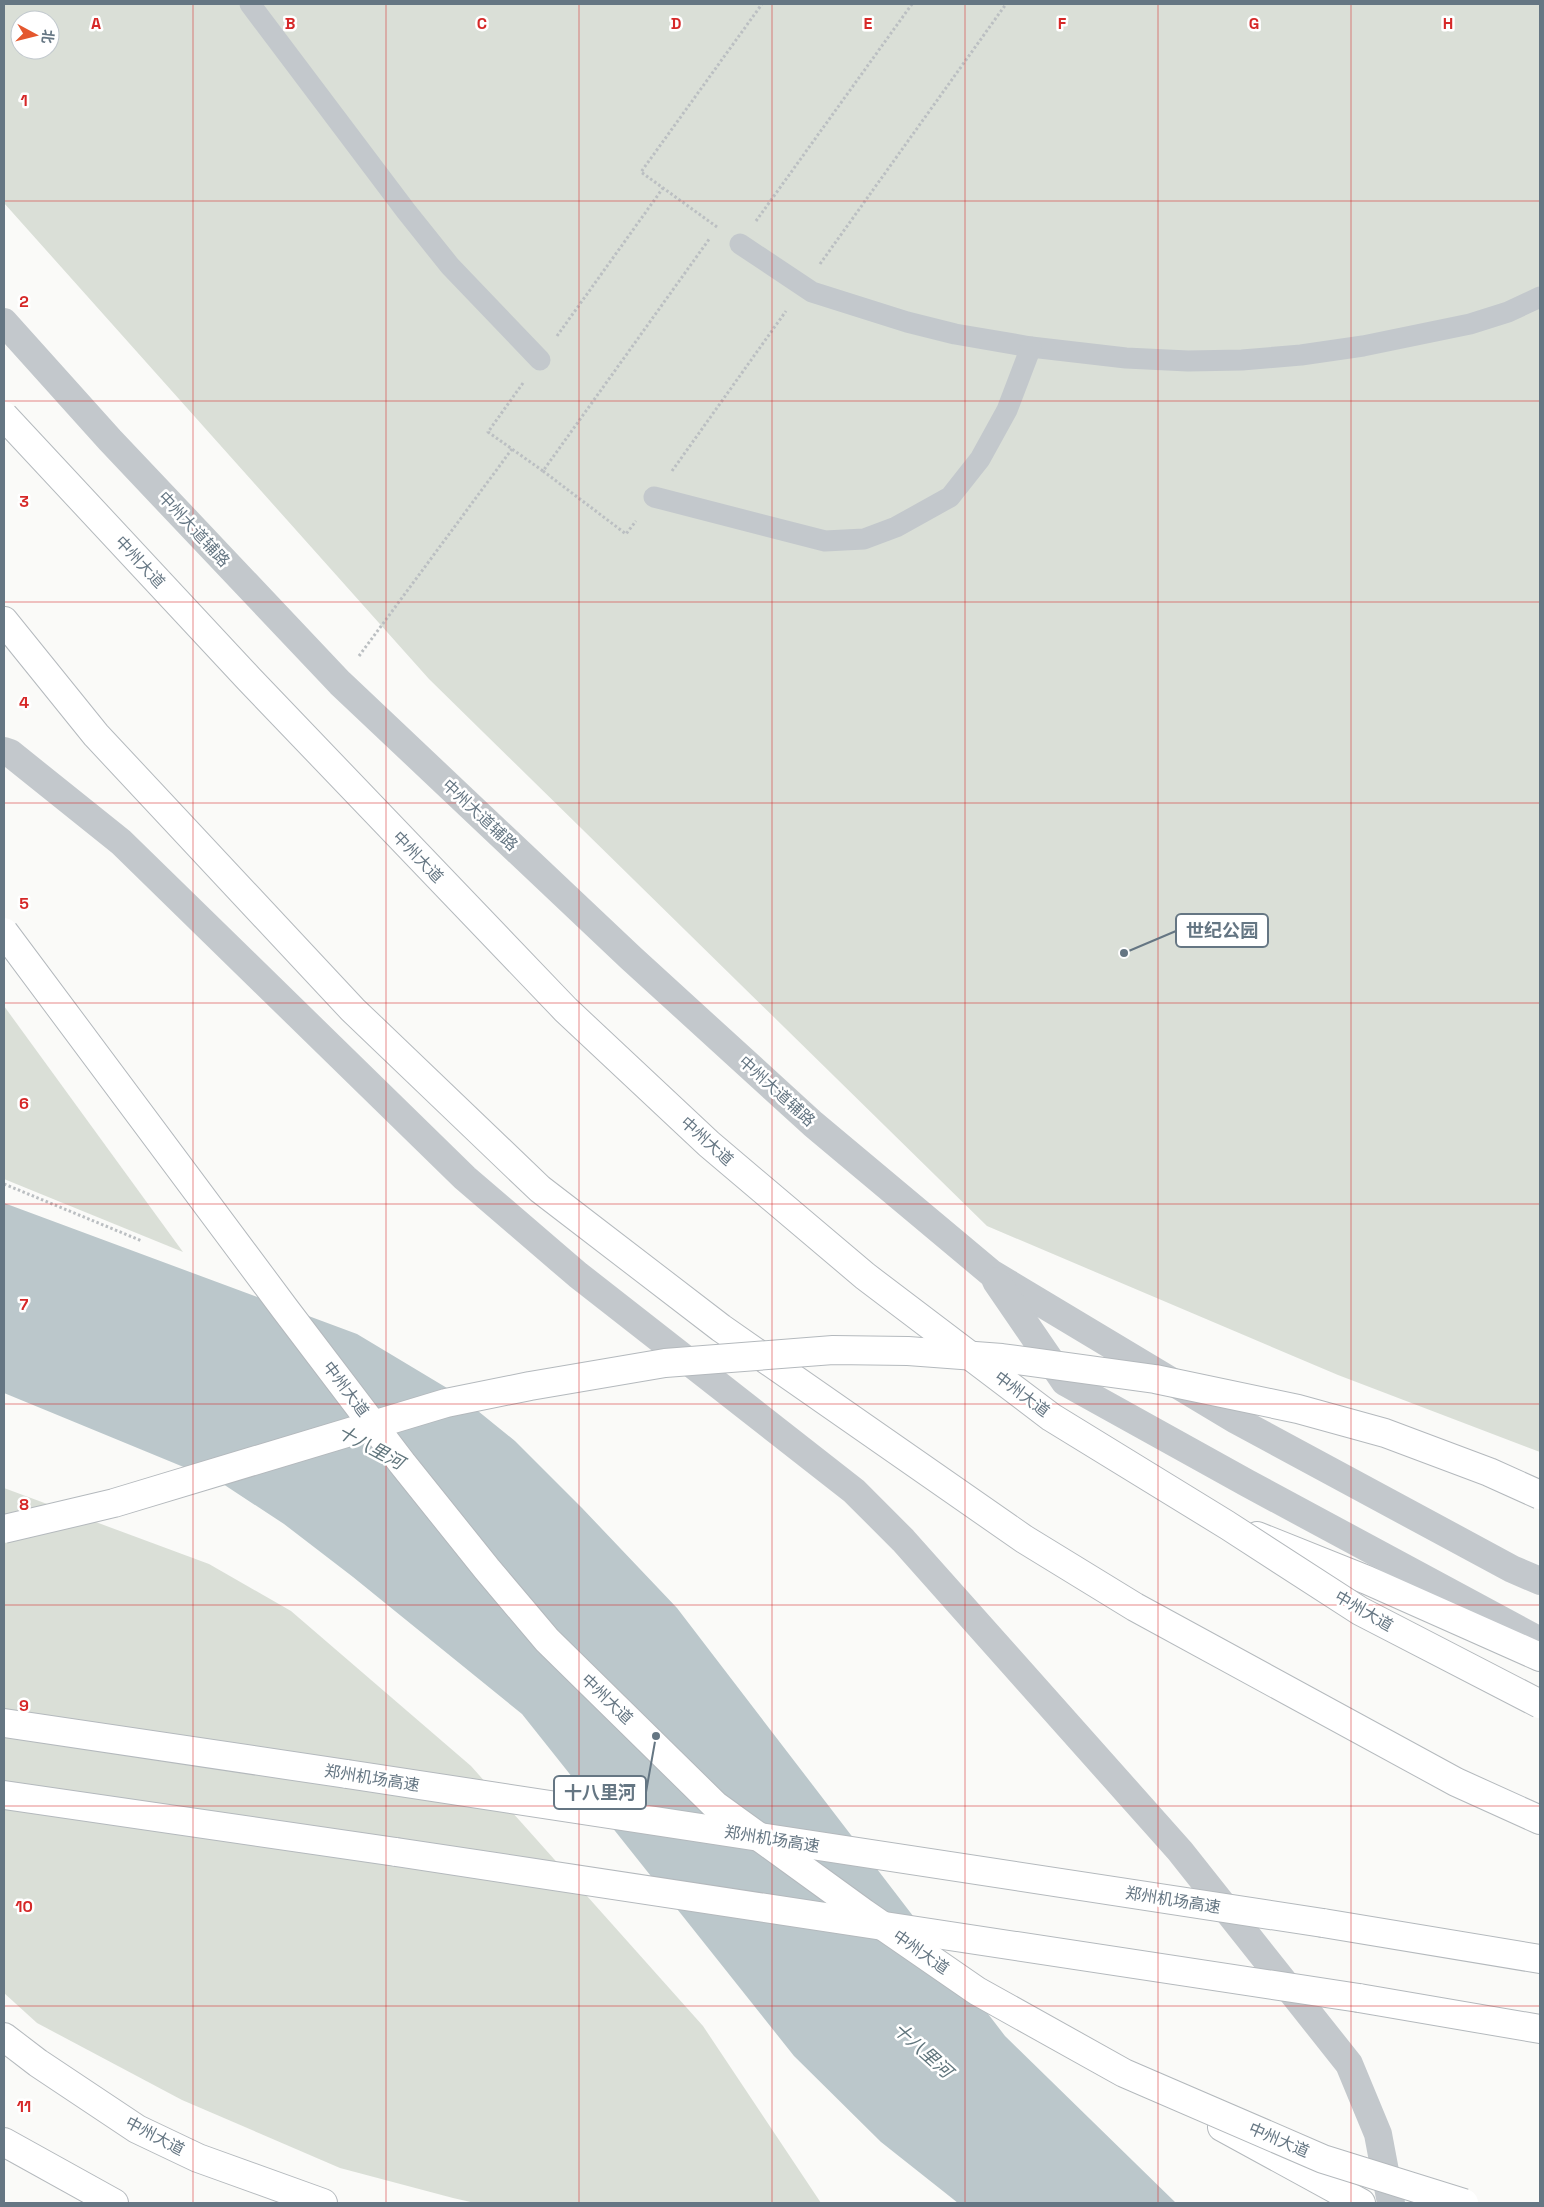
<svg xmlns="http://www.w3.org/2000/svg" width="1544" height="2207" viewBox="0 0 1544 2207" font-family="'Space Grotesk','Noto Sans SC',sans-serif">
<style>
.green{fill:#dadfd7;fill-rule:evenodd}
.water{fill:#bbc7cb}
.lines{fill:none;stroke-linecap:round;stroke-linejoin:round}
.primary-casing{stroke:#b5babe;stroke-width:30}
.trunk-casing{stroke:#b4b9bd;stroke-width:30}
.motorway-casing{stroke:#b4b9bd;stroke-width:30}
.path{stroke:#bbbfc2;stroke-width:3;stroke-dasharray:2.5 2.5;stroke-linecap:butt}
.service{stroke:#c3c8cc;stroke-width:21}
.tertiary{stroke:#c3c8cc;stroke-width:28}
.primary{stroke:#fff;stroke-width:28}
.trunk{stroke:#fff;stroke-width:28}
.motorway{stroke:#fff;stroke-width:28}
.trunk-bridge-casing{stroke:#b4b9bd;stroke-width:30;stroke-linecap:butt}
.motorway-bridge-casing{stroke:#b4b9bd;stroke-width:30;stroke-linecap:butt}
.trunk-bridge{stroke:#fff;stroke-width:28}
.motorway-bridge{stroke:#fff;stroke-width:28}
.grid{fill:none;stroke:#d62828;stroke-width:1;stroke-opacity:0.55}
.labels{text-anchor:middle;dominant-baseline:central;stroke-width:5;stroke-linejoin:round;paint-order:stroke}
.street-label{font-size:16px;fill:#657683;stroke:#fff}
.water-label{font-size:18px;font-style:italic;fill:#60757c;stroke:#fff}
.grid-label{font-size:16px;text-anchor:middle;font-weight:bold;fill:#d62828;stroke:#fff;stroke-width:5;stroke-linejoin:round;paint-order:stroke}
.leader{fill:none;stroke:#657683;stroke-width:2}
.callout-dot{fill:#657683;stroke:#fff;stroke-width:2}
.callout{fill:#fff;stroke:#657683;stroke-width:2}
.callout-label{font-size:18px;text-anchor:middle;font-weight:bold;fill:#657683}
</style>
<rect width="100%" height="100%" fill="#fafaf8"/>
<!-- green -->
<g class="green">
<path d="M4 4H1540V1452L1338 1375 987 1226 429 679 4 203ZM20 20H50V50H20Z"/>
<path d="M4 1006 183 1252 4 1179Z"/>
<path d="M4 1488 209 1564 291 1611 471 1766 703 2026 821 2203H475L453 2198 340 2168 182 2100 37 2023 4 1993Z"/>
</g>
<!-- water -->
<path class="water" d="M4 1203 357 1334 457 1394 515 1441 582 1508 677 1608 1005 2036 1176 2203H958L881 2142 794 2056 522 1714 353 1577 284 1524 220 1482 4 1393Z"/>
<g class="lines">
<defs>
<g id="primary">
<path d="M4 621 96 735 353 1010 540 1189 721 1328 1024 1539 1135 1607 1456 1782 1540 1820"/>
<path d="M4 2037 38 2063 137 2129 198 2158 323 2203"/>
</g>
<g id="trunk">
<path d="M1257 1536 1367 1580 1540 1657"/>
<path d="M1222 2127 1361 2203"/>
</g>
<g id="motorway">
<path d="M4 1723 347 1774"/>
<path d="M4 1795 396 1852"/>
<path d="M1323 1923 1540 1959"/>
<path d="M1359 1998 1540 2029"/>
<path d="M4 2142 114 2203"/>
</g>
</defs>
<!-- primary casing -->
<use href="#primary" class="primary-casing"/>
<!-- trunk casing -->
<use href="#trunk" class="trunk-casing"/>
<!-- motorway casing -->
<use href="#motorway" class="motorway-casing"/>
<!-- path -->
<g class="path">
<path d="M756 221 912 4"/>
<path d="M717 227 641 172 762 4"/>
<path d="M820 264 1006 4"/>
<path d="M557 336 663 188"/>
<path d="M523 383 488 432 543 471 710 238"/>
<path d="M543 471 626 534 636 521"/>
<path d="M672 471 786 311"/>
<path d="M359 656 512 449"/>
<path d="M4 1184 142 1241"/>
</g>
<!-- service -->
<g class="service">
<path d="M250 4 406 211 450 266 540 360"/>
<path d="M740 244 812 292 907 322 955 334 1031 347 1126 358 1188 361 1242 360 1301 355 1363 346 1470 324 1508 312 1540 297"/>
<path d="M654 497 825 541 864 539 896 527 950 497 980 459 1007 410 1031 347"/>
</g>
<!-- tertiary -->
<g class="tertiary">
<path d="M4 322 110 440 340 683 631 958 813 1124 991 1273 1236 1420 1512 1569 1540 1581"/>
<path d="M4 751 10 753 121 842 465 1178 578 1275 854 1491 903 1540 1180 1851 1349 2064 1378 2134 1391 2203"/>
<path d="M996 1281 1065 1382 1247 1483 1540 1641"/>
</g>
<!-- primary -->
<use href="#primary" class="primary"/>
<!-- trunk -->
<use href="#trunk" class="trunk"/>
<!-- motorway -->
<use href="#motorway" class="motorway"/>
<defs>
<g id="trunk-bridge">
<path d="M4 416 249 679 566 1010 709 1144 865 1276 1051 1417 1227 1525 1360 1611 1540 1704"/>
<path d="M4 932 285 1309 402 1463 487 1569 547 1640 715 1805 864 1913 977 1991 1124 2073 1323 2159 1464 2203"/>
</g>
<g id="motorway-bridge">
<path d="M4 1529 114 1503 446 1403 530 1386 665 1363 833 1350 908 1351 1002 1358 1155 1379 1298 1409 1385 1433 1489 1472 1540 1495"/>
<path d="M347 1774 1323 1923"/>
<path d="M396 1852 1359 1998"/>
</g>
</defs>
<!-- trunk-bridge casing -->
<use href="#trunk-bridge" class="trunk-bridge-casing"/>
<!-- motorway-bridge casing -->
<use href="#motorway-bridge" class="motorway-bridge-casing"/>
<!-- trunk-bridge -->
<use href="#trunk-bridge" class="trunk-bridge"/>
<!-- motorway-bridge -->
<use href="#motorway-bridge" class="motorway-bridge"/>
</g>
<!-- grid -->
<path class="grid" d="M193 4V2203M386 4V2203M579 4V2203M772 4V2203M965 4V2203M1158 4V2203M1351 4V2203M4 201H1540M4 401H1540M4 602H1540M4 803H1540M4 1003H1540M4 1204H1540M4 1404H1540M4 1605H1540M4 1806H1540M4 2006H1540"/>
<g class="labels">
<!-- street labels -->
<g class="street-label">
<text transform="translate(194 529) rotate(47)">中州大道辅路</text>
<text transform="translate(140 562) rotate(47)">中州大道</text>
<text transform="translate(480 815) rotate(43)">中州大道辅路</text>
<text transform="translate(418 857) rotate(46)">中州大道</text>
<text transform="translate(777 1091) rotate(42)">中州大道辅路</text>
<text transform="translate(707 1141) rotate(42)">中州大道</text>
<text transform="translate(346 1389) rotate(53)">中州大道</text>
<text transform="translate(1022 1394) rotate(37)">中州大道</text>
<text transform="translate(1364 1611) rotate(30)">中州大道</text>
<text transform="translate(607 1699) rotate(44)">中州大道</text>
<text transform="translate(372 1778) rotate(9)">郑州机场高速</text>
<text transform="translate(772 1839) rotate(9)">郑州机场高速</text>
<text transform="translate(1173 1900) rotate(9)">郑州机场高速</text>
<text transform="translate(921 1952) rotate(35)">中州大道</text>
<text transform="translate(155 2136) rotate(28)">中州大道</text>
<text transform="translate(1279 2140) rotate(23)">中州大道</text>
</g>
<!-- water labels -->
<g class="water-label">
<text transform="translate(371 1447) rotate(28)">十八里河</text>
<text transform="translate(923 2050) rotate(42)">十八里河</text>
</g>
</g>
<g class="grid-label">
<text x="96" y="29">A</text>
<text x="290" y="29">B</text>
<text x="482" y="29">C</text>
<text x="676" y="29">D</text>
<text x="868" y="29">E</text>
<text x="1062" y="29">F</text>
<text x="1254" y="29">G</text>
<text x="1448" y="29">H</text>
<text x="24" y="106">1</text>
<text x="24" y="307">2</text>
<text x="24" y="507">3</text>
<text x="24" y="708">4</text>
<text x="24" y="909">5</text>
<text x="24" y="1109">6</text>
<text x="24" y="1310">7</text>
<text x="24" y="1510">8</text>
<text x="24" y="1711">9</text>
<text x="24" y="1912">10</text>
<text x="24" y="2112">11</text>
</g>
<!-- callouts -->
<path class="leader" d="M1124 953L1176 931M656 1736L646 1792"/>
<g class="callout-dot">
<circle cx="1124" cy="953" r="5"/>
<circle cx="656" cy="1736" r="5"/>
</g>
<g class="callout">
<rect x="1176" y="914" width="92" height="33" rx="5"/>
<rect x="554" y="1776" width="92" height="33" rx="5"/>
</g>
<g class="callout-label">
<text x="1222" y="937">世纪公园</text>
<text x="600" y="1799">十八里河</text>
</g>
<!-- border -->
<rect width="1544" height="2207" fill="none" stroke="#657683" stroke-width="10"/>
<!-- north arrow -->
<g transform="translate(35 35) rotate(97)"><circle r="24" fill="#ffffff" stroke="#c1c8cd"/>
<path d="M0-4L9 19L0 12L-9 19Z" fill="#e4572e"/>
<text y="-8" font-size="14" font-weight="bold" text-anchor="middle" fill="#657683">北</text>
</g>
</svg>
